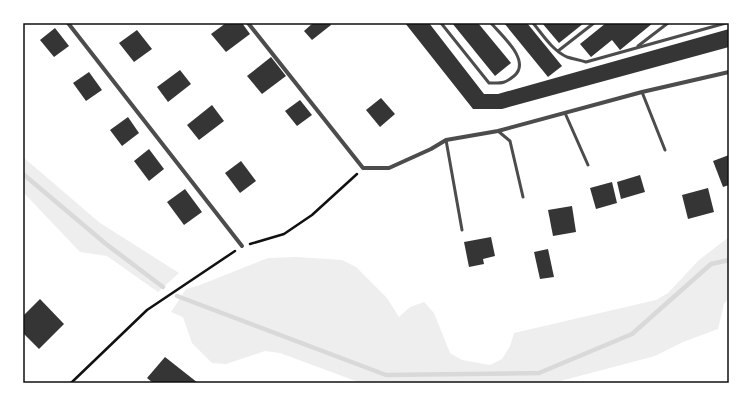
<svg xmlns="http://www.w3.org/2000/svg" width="752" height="406" viewBox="0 0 752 406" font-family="'Noto Sans',sans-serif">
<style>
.green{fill:#eee}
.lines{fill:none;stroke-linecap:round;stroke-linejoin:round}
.stream{stroke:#d9d9d9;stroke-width:4.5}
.building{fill:#353535}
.path{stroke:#111;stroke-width:2.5}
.service{stroke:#4c4c4c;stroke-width:3}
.minor{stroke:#4c4c4c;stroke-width:4}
.neatline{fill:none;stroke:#111;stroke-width:1.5}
</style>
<rect width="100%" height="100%" fill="#fff"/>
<!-- green -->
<g class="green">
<path d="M23 157 100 223 179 273 158 292 107 256 80 252 23 192Z"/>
<path d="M729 237V298L724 304 718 329 683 342 655 356 553 383H361L280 353 265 351 226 364 212 363 192 343 183 317 171 312 186 289 200 285 268 258 296 257 342 260 356 267 387 298 399 317 410 307 424 302 434 313 450 353 462 360 490 365 502 359 510 346 514 333 656 300 668 293 699 260Z"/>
</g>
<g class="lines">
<!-- stream -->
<g class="stream">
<path d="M23 174 106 244 163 287"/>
<path d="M177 296 386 375 539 373 632 334 711 264 729 260"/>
</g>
</g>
<!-- building -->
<g class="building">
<path d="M226 23H242L250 34 226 52 211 34Z"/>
<path d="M313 23H330L331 25 312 40 304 31Z"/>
<path d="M405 23H429L484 94H498L729 29V47L502 109H473Z"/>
<path d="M452 23H478L511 63 495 76Z"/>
<path d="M504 23H527L562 66 548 77Z"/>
<path d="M542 23H584L559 43Z"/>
<path d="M606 23H653L620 50 612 40 591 57 580 44Z"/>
<path d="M55 28 69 46 54 57 40 40Z"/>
<path d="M137 30 152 49 134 62 119 43Z"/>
<path d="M271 57 286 76 262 94 247 76Z"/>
<path d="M180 70 191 84 168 102 157 87Z"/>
<path d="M89 72 102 90 86 101 73 83Z"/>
<path d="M381 98 395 114 380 127 366 110Z"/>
<path d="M300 100 312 115 297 126 285 111Z"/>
<path d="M212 105 224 121 199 140 187 125Z"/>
<path d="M128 117 139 133 122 146 110 130Z"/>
<path d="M149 149 164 169 149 181 134 161Z"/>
<path d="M729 155V185L723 187 713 161Z"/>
<path d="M241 161 256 181 240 193 225 173Z"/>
<path d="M640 175 645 192 621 199 617 182Z"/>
<path d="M612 182 617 203 596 209 590 188Z"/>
<path d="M708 188 714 212 688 219 682 195Z"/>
<path d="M185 189 202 212 184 225 167 202Z"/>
<path d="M572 206 576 232 553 236 548 210Z"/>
<path d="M491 237 495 256 483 259 484 264 469 267 464 242Z"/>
<path d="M548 249 554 277 540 279 534 252Z"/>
<path d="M40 299 64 324 39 349 23 333V316Z"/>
<path d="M165 357 198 383H153L147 378Z"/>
</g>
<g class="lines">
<!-- path -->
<g class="path">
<path d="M250 244 284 234 312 215 357 174"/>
<path d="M71 383 147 310 235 251"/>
</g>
<!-- service -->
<g class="service">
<path d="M441 23 489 83C502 83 504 84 514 76 532 61 501 35 491 23"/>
<path d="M533 23C543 35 552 50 567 57 573 59 580 60 586 62L726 23"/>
<path d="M638 46 668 23"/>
<path d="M558 51 594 23"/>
<path d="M642 92 665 150"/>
<path d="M565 113 588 165"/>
<path d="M498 131 510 141 523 197"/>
<path d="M446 140 462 230"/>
</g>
<!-- minor -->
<g class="minor">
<path d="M68 23 242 246"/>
<path d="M248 23 363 168H389L431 149 446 140 498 131 642 92 729 72"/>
</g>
</g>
<!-- border -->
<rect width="752" height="406" fill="none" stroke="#ffffff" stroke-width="48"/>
<rect x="24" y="24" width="704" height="358" class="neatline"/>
</svg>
